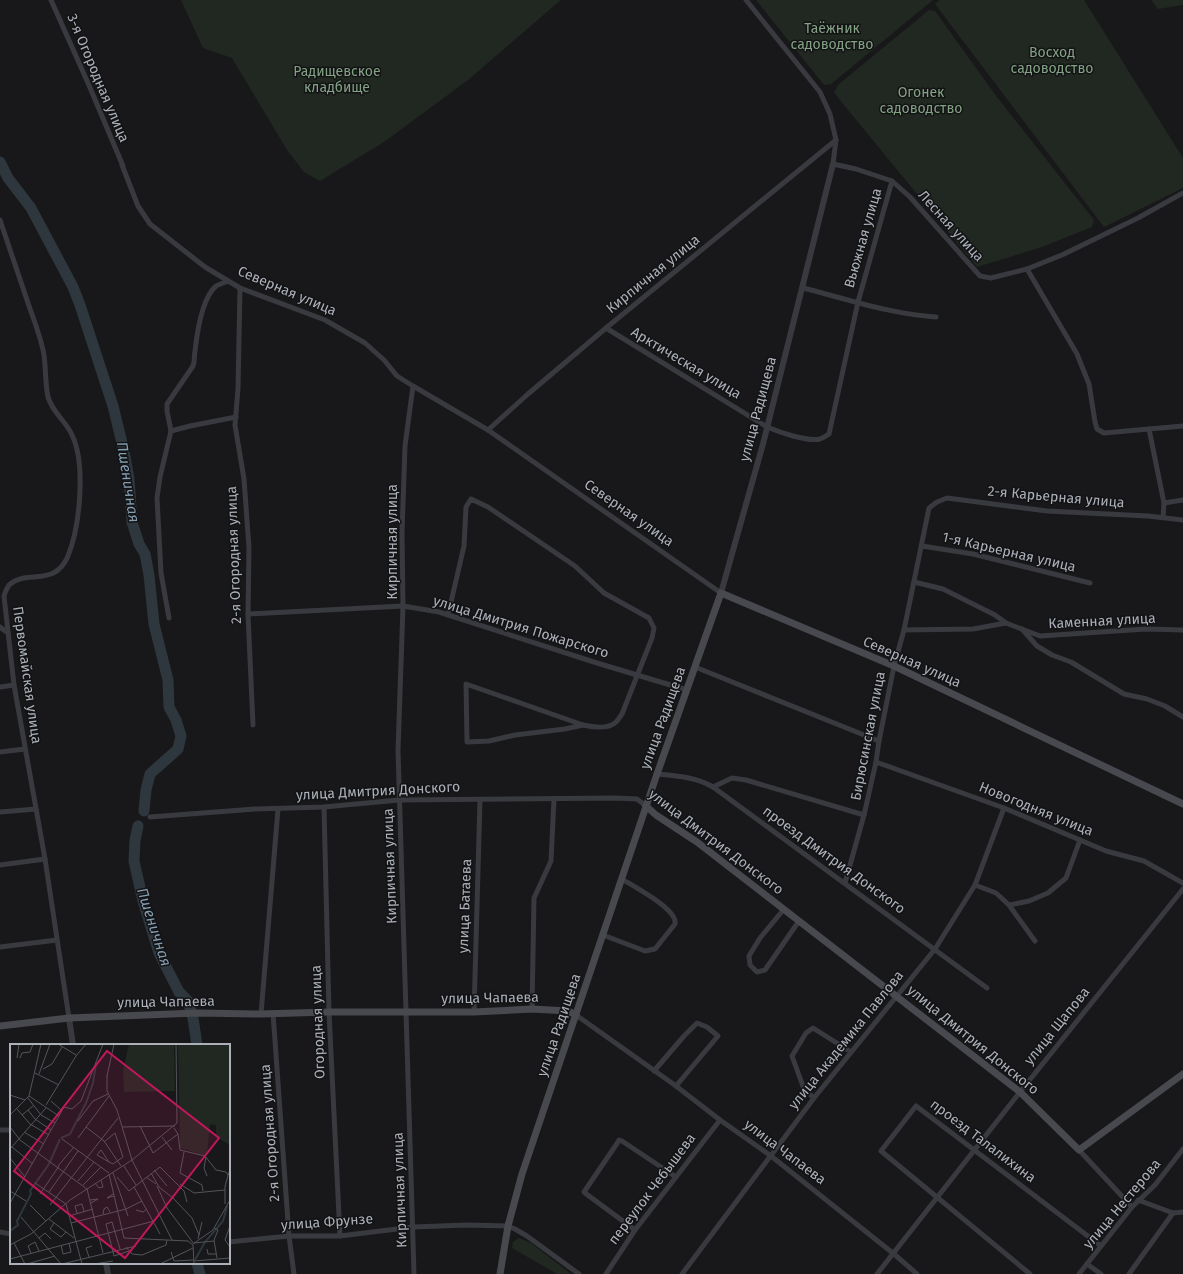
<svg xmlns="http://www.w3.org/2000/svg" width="1183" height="1274" viewBox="0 0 1183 1274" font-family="'Fira Sans',sans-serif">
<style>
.green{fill:#202821}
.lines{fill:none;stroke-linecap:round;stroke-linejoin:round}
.river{stroke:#2e373d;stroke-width:11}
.minor{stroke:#393a3f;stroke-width:5}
.tertiary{stroke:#393a3f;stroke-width:6}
.secondary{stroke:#47494f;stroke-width:7}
.labels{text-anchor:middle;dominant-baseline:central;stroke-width:3;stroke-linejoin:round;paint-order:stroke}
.park-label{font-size:14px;fill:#83a384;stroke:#131315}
.street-label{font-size:14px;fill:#abb0b9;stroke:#131315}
.water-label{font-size:15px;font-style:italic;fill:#849eb2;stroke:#131315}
.inset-river{fill:none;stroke:#2e373d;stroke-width:2}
.inset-road{fill:none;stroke:#53555a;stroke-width:1}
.view{fill:#c2185b;fill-opacity:0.15;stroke:#c2185b;stroke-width:2}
.inset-edge{fill:none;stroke:#abb0b9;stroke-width:2}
</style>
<rect width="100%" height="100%" fill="#18181a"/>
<!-- green -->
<g class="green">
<path d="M181 0H561L468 80 384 142 320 181 304 172 287 150 232 58 203 48Z"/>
<path d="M756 0H933L831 84 824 85Z"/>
<path d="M940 0H1084L1183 158V188L1104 227 935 4Z"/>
<path d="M1151 0H1183V5L1158 9Z"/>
<path d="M929 10 935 11 997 97 1094 220 1092 227 1042 247 977 267 839 99 834 92 839 84Z"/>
<path d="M519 1238 531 1243 571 1274H557L512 1248 513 1242Z"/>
</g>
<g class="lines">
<!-- river -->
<g class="river">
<path d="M0 162 8 178 31 208 73 287 80 305 113 406 124 451 129 479 132 522 139 544 145 554 149 575 154 624 168 680 169 707 176 720 181 736 178 749 150 774 146 790 144 811"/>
<path d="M138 826 135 840 134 861 143 901 159 953 179 992 188 1001 193 1018 197 1045"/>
<path d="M197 1263 200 1274"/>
</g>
<!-- minor -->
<g class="minor">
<path d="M51 0 88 83 123 166"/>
<path d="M746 0 820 92 830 114 836 140 833 164 856 169 892 181 910 197 980 276 991 278 1027 269 1062 255 1138 218 1183 193"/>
<path d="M122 165 138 206 150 224 205 267 240 288 325 320 365 343 384 360 397 376 413 386 488 430 721 593"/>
<path d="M0 220C9 247 18 273 27 300 33 318 41 337 44 355 46 369 45 383 48 397 52 412 66 421 72 435 86 464 80 526 68 556 55 588 25 569 9 585 7 588 5 592 4 596L14 685 45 859 69 1018"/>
<path d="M1027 269 1077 354 1089 384 1095 422 1097 429 1104 433 1183 426"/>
<path d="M240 288 238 389 235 425 244 479 249 548 248 614 253 725"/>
<path d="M803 288C847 299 890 314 936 317"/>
<path d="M606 328 767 427C779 432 807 442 820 439 823 438 826 436 829 434L858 302 892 181"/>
<path d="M413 386 405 446 402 533 403 606 398 750 414 1274"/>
<path d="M1149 429 1164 503 1163 517"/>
<path d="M488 430 528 394 606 328 836 140"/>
<path d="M171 431 190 426 236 417"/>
<path d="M1164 503 1183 500"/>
<path d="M922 546 973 554 1090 583"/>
<path d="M914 582 943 589 995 615 1006 623 1040 636 1146 629 1183 630"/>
<path d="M248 614 403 606 439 612 597 663 687 690"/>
<path d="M448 615 464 546 466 507 471 499 488 507 575 566 604 593 649 618 654 628 652 638 622 714C620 717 618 720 616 722 608 730 592 727 583 725"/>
<path d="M169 618 161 573 157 498 160 477 171 431 167 411V404L193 366C195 361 194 356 195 351 197 333 202 298 216 286 219 284 224 283 228 281"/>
<path d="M0 627 8 633"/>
<path d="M1022 629 1037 646 1052 655 1071 662 1124 694 1147 699 1165 706 1183 717"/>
<path d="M904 630 973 629 1006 623"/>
<path d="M695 667 879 741"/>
<path d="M466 684 583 725 565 729 515 735 489 741 467 742Z"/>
<path d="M0 687 14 685"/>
<path d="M0 752 25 749"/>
<path d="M876 762 1004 808 1106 851 1144 861 1183 883"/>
<path d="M657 774C677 776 696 777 713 787L987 988"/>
<path d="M713 787 732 778 746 780 864 815 876 762 879 741 894 666 904 630 929 508 937 502 947 498 1047 511 1148 516 1183 520"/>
<path d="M324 807 329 1012 340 1236"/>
<path d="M0 812 36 809"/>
<path d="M150 817 255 809 324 807 399 800 615 798 637 799 646 806"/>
<path d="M0 865 45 859"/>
<path d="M845 883 864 815"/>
<path d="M975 885 996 893 1009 905 1035 941"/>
<path d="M1009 905 1029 901 1048 893 1066 878 1080 840"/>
<path d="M784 909 760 938 749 956 750 965 757 972 765 970 799 921"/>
<path d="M603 935 645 951 655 949 675 924C678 909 634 887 622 879"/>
<path d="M0 947 57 940"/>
<path d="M532 1009 534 898 551 861 554 799"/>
<path d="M474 1012 480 800"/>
<path d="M273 1013 289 1236 294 1274"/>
<path d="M261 1014 278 809"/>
<path d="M576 1015 676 1086 720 1120 771 1156 894 1254 917 1274"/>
<path d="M654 1071 684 1036 697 1023 707 1027 718 1036 676 1086"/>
<path d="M814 1098 804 1089 792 1056 806 1033 813 1028 851 1052"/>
<path d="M0 1130H11"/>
<path d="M1079 1150 1132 1207"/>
<path d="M1138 1200 1173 1213 1183 1212"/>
<path d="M635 1230 585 1193 584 1192 618 1142 619 1140 622 1141 676 1177"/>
<path d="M0 1232 11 1234"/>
<path d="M229 1242 289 1236H340L413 1227 467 1225 508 1226 515 1229 527 1236 579 1274"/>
<path d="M1087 1264 1101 1274"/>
<path d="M606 1274 635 1230 720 1120"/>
<path d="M682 1274 814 1098 935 949 975 885 1004 808"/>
<path d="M877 1274 1020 1092 1183 889"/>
<path d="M1030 1274 881 1151 916 1106 1101 1246"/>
<path d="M1079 1274 1132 1207 1155 1185 1183 1149"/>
<path d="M1129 1274 1173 1213"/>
</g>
<!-- tertiary -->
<g class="tertiary">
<path d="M721 593 763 444 833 164"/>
<path d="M69 1018 73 1045"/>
<path d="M106 1263 108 1274"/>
</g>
<!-- secondary -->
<g class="secondary">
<path d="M646 806 656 815 697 842 1020 1092 1079 1150 1183 1074"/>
<path d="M0 1026 69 1018 197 1013 261 1014 329 1012H474L532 1009 568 1011 576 1015"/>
<path d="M500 1274 508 1226 522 1174 657 774 721 593 894 666 1183 804"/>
</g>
</g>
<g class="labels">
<!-- park labels -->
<g class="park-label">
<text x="832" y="28">Таёжник<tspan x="832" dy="16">садоводство</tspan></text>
<text x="1052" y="52">Восход<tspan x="1052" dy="16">садоводство</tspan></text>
<text x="337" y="71">Радищевское<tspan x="337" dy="16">кладбище</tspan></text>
<text x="921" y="92">Огонек<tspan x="921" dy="16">садоводство</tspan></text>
</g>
<!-- street labels -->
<g class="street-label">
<text transform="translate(98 78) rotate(67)">3-я Огородная улица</text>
<text transform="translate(951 226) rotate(48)">Лесная улица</text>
<text transform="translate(863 238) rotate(-74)">Вьюжная улица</text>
<text transform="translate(653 274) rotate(-39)">Кирпичная улица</text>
<text transform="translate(287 291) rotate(23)">Северная улица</text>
<text transform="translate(686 363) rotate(31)">Арктическая улица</text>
<text transform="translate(758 409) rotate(-75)">улица Радищева</text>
<text transform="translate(1056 497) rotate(5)">2-я Карьерная улица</text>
<text transform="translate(629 513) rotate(35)">Северная улица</text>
<text transform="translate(392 542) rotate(-90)">Кирпичная улица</text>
<text transform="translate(1009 552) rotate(13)">1-я Карьерная улица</text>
<text transform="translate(234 555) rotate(-92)">2-я Огородная улица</text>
<text transform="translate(1102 621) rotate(-3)">Каменная улица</text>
<text transform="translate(521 627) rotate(17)">улица Дмитрия Пожарского</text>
<text transform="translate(912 662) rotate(24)">Северная улица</text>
<text transform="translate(27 675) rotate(82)">Первомайская улица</text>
<text transform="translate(663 718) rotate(-70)">улица Радищева</text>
<text transform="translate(868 736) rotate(-79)">Бирюсинская улица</text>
<text transform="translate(378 791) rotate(-3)">улица Дмитрия Донского</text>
<text transform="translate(1036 809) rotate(22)">Новогодняя улица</text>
<text transform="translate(716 842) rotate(37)">улица Дмитрия Донского</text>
<text transform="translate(834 860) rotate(36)">проезд Дмитрия Донского</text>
<text transform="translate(390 866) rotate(-92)">Кирпичная улица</text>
<text transform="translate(465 906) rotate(-88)">улица Батаева</text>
<text transform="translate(490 998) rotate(-1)">улица Чапаева</text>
<text transform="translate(166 1002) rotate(-1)">улица Чапаева</text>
<text transform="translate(318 1022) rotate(-92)">Огородная улица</text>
<text transform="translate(559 1025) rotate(-71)">улица Радищева</text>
<text transform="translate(1057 1026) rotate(-51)">улица Щапова</text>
<text transform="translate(846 1040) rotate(-51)">улица Академика Павлова</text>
<text transform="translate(973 1040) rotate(39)">улица Дмитрия Донского</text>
<text transform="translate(270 1133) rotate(-94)">2-я Огородная улица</text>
<text transform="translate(983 1141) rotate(37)">проезд Талалихина</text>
<text transform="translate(785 1152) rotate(37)">улица Чапаева</text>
<text transform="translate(652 1189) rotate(-53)">переулок Чебышева</text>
<text transform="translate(400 1190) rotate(-92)">Кирпичная улица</text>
<text transform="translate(1122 1204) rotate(-50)">улица Нестерова</text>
<text transform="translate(327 1222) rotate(-4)">улица Фрунзе</text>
</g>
<!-- water labels -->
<g class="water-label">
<text transform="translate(128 482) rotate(81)">Пшеничная</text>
<text transform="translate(154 927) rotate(72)">Пшеничная</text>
</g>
</g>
<!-- overview -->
<g transform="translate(10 1044)">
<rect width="220" height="220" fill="#18181a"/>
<path d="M119 0H164L165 47 114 48 113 26ZM168 0H220V101L206 93V81L200 80 197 112 170 104Z" fill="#202821"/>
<path class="inset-river" d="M51 94 60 90 76 59 83 39 86 20M0 187 8 181 7 177 21 150 20 147 39 120 50 95M185 216 195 198 213 177 217 162"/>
<path class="inset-road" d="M48 0 66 11M7 14 9 0M10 14 12 9 20 8 23 0M33 25 42 20 52 3M25 29 49 41M29 30 40 0M97 31V47L107 66 122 116 167 79 166 0M97 32 104 0M0 51 15 56M19 52 49 72M18 54 31 71 45 79M41 57 51 66M36 61 66 12 76 0M7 65 20 80 39 91M18 66 25 75 41 86M0 71 19 52 31 0M12 71 23 62M68 77 83 57 98 50M130 82 143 109 168 90M0 83 10 96 77 145M76 83 94 97 111 122M112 83 165 82M164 84 168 90 170 106 195 112 206 126 216 128 218 131M14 88 34 100M152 93 162 106M68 94 99 52M52 95 99 129M94 98 105 89 113 113 103 120 99 118M2 103 23 120M0 105 36 64M91 106 99 118 87 111ZM174 108 170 129 192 141 193 147M196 113 194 124 197 132M0 114 15 133M48 122 64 103M114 122 126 141M144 126 157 142M103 129 118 172M141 129 149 143 163 154 182 174 189 191M99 130 114 194 178 197 183 201 184 220M107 133 119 147 150 123 174 147 177 158M136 133 146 140M68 137 84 118M25 139 56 160 72 220M85 139 89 144 93 143 91 136M170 140 184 149 215 146M73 141 91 123M147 142 157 164 184 200M124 143 150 190M77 145 93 209M0 147 16 157M39 148 68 107M30 150 49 122M103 150 97 154 104 152M80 156 88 155 81 159M0 159 54 63 62 65 71 57 93 0M215 160V142L220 125M20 161 36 177M40 161 108 74M126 166 133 168 137 165M67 169 65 162 72 160 74 167M93 170 94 165 97 163 100 168M59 172 83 165M11 173 51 220M39 175 64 194M44 179 40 185 51 193 56 188M61 179 116 165 132 157M220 182 215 196 220 203M204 184 208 186 204 196 207 214M29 194 35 189 41 195M188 195 192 178M4 199 15 220M184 199 204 197M183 200 203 186 220 156M0 201 21 190 60 156 122 116 162 196M51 201 53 210 61 208 59 199M116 203 122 210 132 211 156 201 157 196M110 205 102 178 96 180 104 212 119 207M197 205 198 210H206M161 208 164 217 184 216M21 209 18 202 25 198 29 207M79 213 76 204 82 202M0 215 144 177M184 217 220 214M17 220 45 212M52 220 126 202M84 220 103 217M150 220 183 204"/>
<path class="view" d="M97 7 209 94 115 214 4 127Z"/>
<rect width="220" height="220" class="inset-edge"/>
</g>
</svg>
